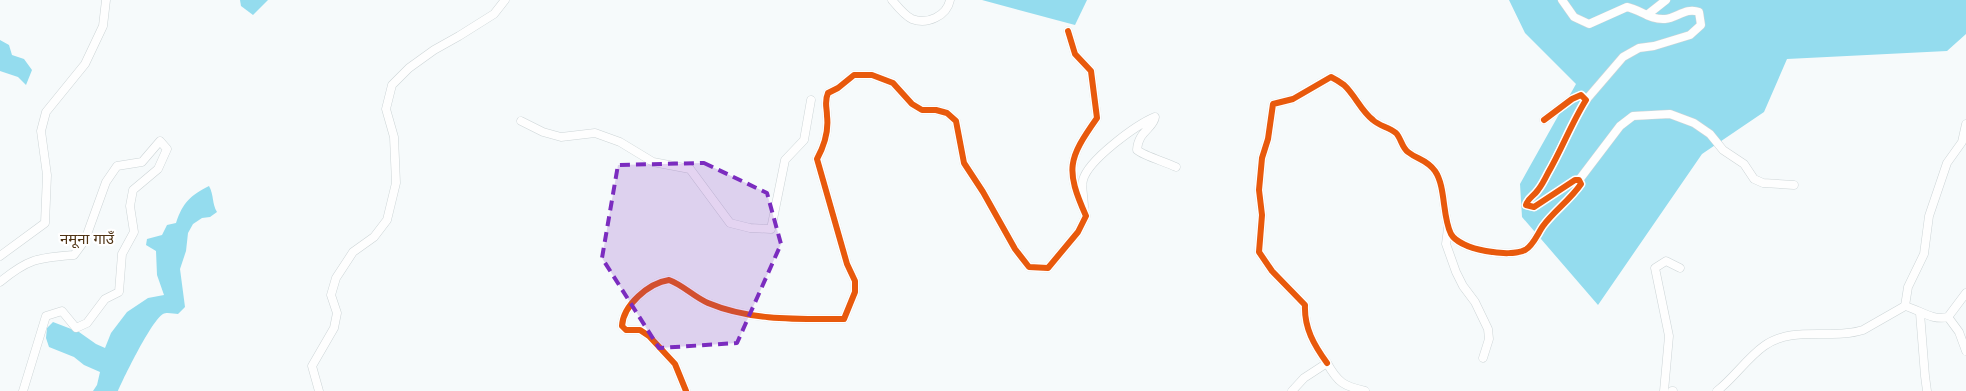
<svg xmlns="http://www.w3.org/2000/svg" width="1966" height="391" viewBox="0 0 1966 391" font-family="Montserrat,'Noto Sans Devanagari',sans-serif">
<style>
.forest{fill:#94dcee}
.lines{fill:none;stroke-linecap:round;stroke-linejoin:round}
.minor-casing{stroke:#cdd5d7;stroke-width:9}
.minor{stroke:#fefefe;stroke-width:8}
.cycleway-casing{stroke:#fff;stroke-width:9}
.cycleway{stroke:#e8590c;stroke-width:6}
.marked{fill:#7b2cbf;fill-opacity:0.2;stroke:#7b2cbf;stroke-width:4;stroke-dasharray:10 6;stroke-linejoin:round}
.labels{text-anchor:middle;dominant-baseline:central;stroke-width:4.5;stroke-linejoin:round;paint-order:stroke}
.neighbourhood-label{font-size:15px;fill:#4f3314;stroke:#fff}
</style>
<rect width="100%" height="100%" fill="#f6fafb"/>
<!-- forest -->
<g class="forest">
<path d="M240 0H268L253 15 241 6Z"/>
<path d="M982 0H1087L1075 25Z"/>
<path d="M1509 0H1966V34L1947 51 1787 59 1764 112 1702 154 1598 305 1522 217 1520 184 1576 84 1525 33Z"/>
<path d="M0 40 9 45 12 55 24 59 32 70 26 85 18 77 0 71Z"/>
<path d="M209 186C214 195 212 204 217 212L210 217 202 218 193 224 188 233 186 251 180 269 185 307 178 314C174 314 167 312 163 314 152 320 124 377 118 391H93L97 385 100 372 84 365 74 357 49 347 46 338 47 328 53 322 79 332 96 344 105 348 111 333 127 312 148 298 164 295 157 275 156 251 146 245 147 239 162 235 167 225 176 223C183 202 190 196 209 186Z"/>
</g>
<g class="lines">
<defs>
<g id="minor">
<path d="M892 0C897 6 905 16 912 19 927 25 947 16 950 0"/>
<path d="M1562 0 1574 17 1589 24 1627 7C1641 10 1650 20 1665 19 1677 18 1686 7 1699 12L1701 25 1690 35 1654 46 1639 48 1623 57 1586 100"/>
<path d="M1647 15 1666 0"/>
<path d="M521 121 543 132 561 137 595 133 620 142 653 162 690 169 730 223 750 228 771 229 785 160 804 140 811 100"/>
<path d="M1579 180 1620 126 1633 116 1670 114 1694 123 1710 134 1723 150 1744 164 1754 179 1763 183 1794 185"/>
<path d="M1084 207C1084 199 1081 187 1083 180 1088 160 1136 125 1155 117 1154 128 1138 131 1137 150 1144 156 1166 162 1176 167"/>
<path d="M1448 228 1446 244 1456 272 1463 286 1475 302 1488 329 1489 339 1483 358"/>
<path d="M0 256 45 223 47 175 41 131 46 112 85 64 103 26 106 0"/>
<path d="M0 282C29 258 38 258 74 255L85 240 106 182 117 166 142 162 160 141 167 149 158 169 133 190 130 206 134 232 122 254 119 292 105 299 87 323 76 328 62 311 46 316 23 391"/>
<path d="M1905 306 1908 287 1924 254 1929 216 1947 163 1962 142 1966 124"/>
<path d="M1920 313 1925 376 1927 391"/>
<path d="M1948 317 1959 332 1966 351"/>
<path d="M1327 363C1314 345 1304 328 1305 305L1272 271 1259 252 1262 215 1259 190 1262 158 1268 139 1273 104 1293 99 1331 77C1335 79 1340 82 1344 85 1355 95 1361 111 1373 120 1379 126 1389 127 1396 133 1401 138 1402 148 1408 152 1418 160 1426 159 1435 171 1446 187 1442 216 1451 234 1460 250 1510 258 1525 250 1533 246 1538 233 1543 226 1554 211 1570 200 1581 184L1579 180H1575L1534 207 1526 205C1528 198 1534 196 1538 190 1542 185 1545 179 1548 173 1562 149 1571 124 1586 100L1581 95 1572 99 1544 120"/>
<path d="M319 391 312 366 334 328 337 313 331 295 336 278 353 252 374 237 387 220 396 183 394 137 386 109 392 85 409 68 434 50 459 36 494 14 505 0"/>
<path d="M686 391 675 364 649 336 640 330H626L622 326C623 305 649 283 669 280 683 285 694 297 708 303 751 321 798 319 844 319L855 292V281L847 264 817 159C824 146 829 132 827 116 827 107 824 102 828 93L838 88 854 75H872L893 83 912 104 922 110H936L947 113 956 121 964 163 983 192 1015 249 1029 267 1048 268 1078 232 1086 216C1065 169 1068 159 1097 118L1091 71 1075 54 1068 31"/>
<path d="M1292 391 1304 378 1327 363C1338 383 1344 386 1365 391"/>
<path d="M1664 391 1669 336 1655 268 1666 261 1680 268"/>
<path d="M1672 391H1673"/>
<path d="M1717 391C1734 378 1747 358 1764 346 1793 325 1832 340 1863 330L1905 306C1920 310 1932 321 1948 317L1966 293"/>
</g>
</defs>
<!-- minor casing -->
<use href="#minor" class="minor-casing"/>
<!-- minor -->
<use href="#minor" class="minor"/>
<defs>
<g id="cycleway">
<path d="M1327 363C1314 345 1304 328 1305 305L1272 271 1259 252 1262 215 1259 190 1262 158 1268 139 1273 104 1293 99 1331 77C1335 79 1340 82 1344 85 1355 95 1361 111 1373 120 1379 126 1389 127 1396 133 1401 138 1402 148 1408 152 1418 160 1426 159 1435 171 1446 187 1442 216 1451 234 1460 250 1510 258 1525 250 1533 246 1538 233 1543 226 1554 211 1570 200 1581 184L1579 180H1575L1534 207 1526 205C1528 198 1534 196 1538 190 1542 185 1545 179 1548 173 1562 149 1571 124 1586 100L1581 95 1572 99 1544 120"/>
<path d="M686 391 675 364 649 336 640 330H626L622 326C623 305 649 283 669 280 683 285 694 297 708 303 751 321 798 319 844 319L855 292V281L847 264 817 159C824 146 829 132 827 116 827 107 824 102 828 93L838 88 854 75H872L893 83 912 104 922 110H936L947 113 956 121 964 163 983 192 1015 249 1029 267 1048 268 1078 232 1086 216C1065 169 1068 159 1097 118L1091 71 1075 54 1068 31"/>
</g>
</defs>
<!-- cycleway casing -->
<use href="#cycleway" class="cycleway-casing"/>
<!-- cycleway -->
<use href="#cycleway" class="cycleway"/>
</g>
<!-- marked area -->
<path class="marked" d="M704 163 767 193 781 244 737 343 659 348 602 258 618 165Z"/>
<g class="labels">
<!-- neighbourhood labels -->
<g class="neighbourhood-label">
<text x="87" y="238">नमूना गाउँ</text>
</g>
</g>
</svg>
